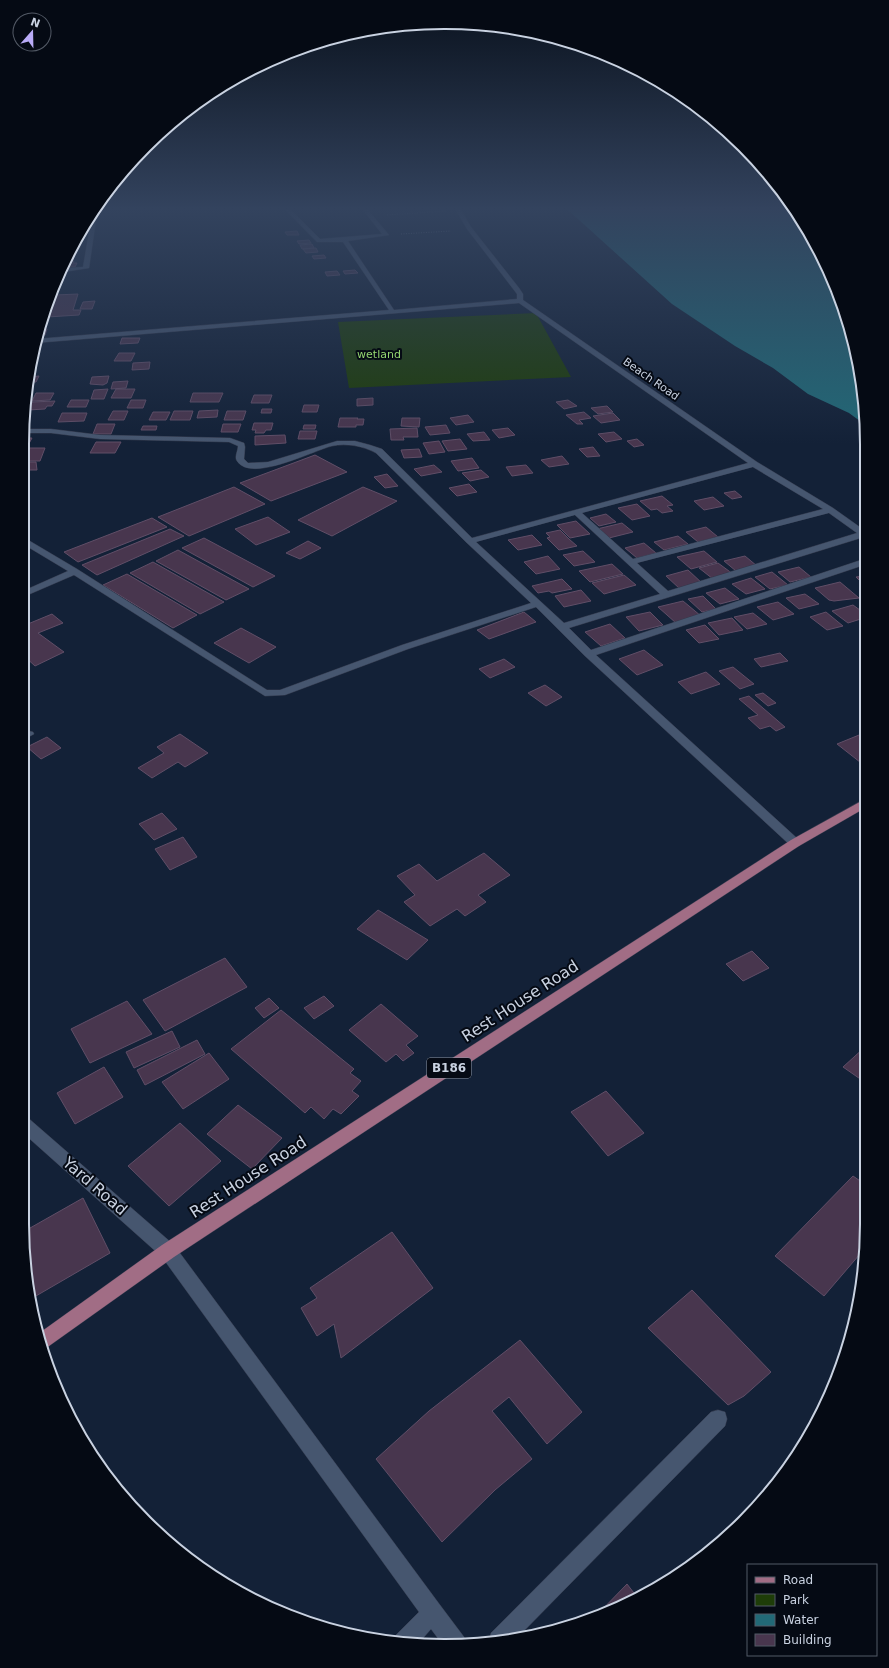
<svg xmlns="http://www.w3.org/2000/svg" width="889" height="1668" viewBox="0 0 889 1668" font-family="'DejaVu Sans',sans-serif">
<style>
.green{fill:#1e3d08}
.water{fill:#226977}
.building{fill:#48364e;stroke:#604e67}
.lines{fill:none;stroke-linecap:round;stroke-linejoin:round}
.street-casing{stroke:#32394c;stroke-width:1}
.primary-casing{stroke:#32394c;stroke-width:1}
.path{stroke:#778294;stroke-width:1;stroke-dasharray:1 1.5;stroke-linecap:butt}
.street{fill:#46566f;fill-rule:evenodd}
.primary{fill:#a16d85;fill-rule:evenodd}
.labels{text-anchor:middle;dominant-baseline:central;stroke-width:4;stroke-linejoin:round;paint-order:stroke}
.far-park-label{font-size:11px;fill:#94d570;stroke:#050a14}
.far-street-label{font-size:11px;fill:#c9d2e1;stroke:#050a14}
.shield{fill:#050a14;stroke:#8e96a4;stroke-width:1}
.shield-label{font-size:12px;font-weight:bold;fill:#c9d2e1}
.near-street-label{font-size:16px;fill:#c9d2e1;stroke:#050a14}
.rim{fill:none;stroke:#c9d2e1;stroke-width:2}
</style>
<rect width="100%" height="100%" fill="#132137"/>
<!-- green -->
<path class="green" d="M536 313 571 377 349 388 338 322Z"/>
<!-- water -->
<path class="water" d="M568 210H796L835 283 863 390 864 424 849 413 808 394 773 368 735 346 672 304Z"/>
<!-- building -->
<g class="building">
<path d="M297 231 299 235H287L285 232Z"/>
<path d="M309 240 311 243 299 244 297 241Z"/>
<path d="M312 244 314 248 302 249 300 245Z"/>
<path d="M316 248 318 252 306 253 303 249Z"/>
<path d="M324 255 326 258 314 259 312 256Z"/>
<path d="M67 261H74L73 263H77L75 267H65Z"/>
<path d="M355 270 358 273 345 274 343 271Z"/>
<path d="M337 271 340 275 327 276 325 272Z"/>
<path d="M78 294 73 310H81L79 315 47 317 55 295Z"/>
<path d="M95 301 92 309H80L83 302Z"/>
<path d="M47 329 45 335 36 336 39 330Z"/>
<path d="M122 338H140L138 343 120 344Z"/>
<path d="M119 353H135L131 361H114Z"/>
<path d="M150 362 149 369 132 370 133 363Z"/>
<path d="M39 376 36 382H29L30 377Z"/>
<path d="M109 376 107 383 103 385 90 384 92 377Z"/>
<path d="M128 381 126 388 111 389 113 382Z"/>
<path d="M108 389 104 399H91L94 390Z"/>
<path d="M116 389H135L131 398H111Z"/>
<path d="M36 393H54L50 400 32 401Z"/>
<path d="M193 393H223L219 402H190Z"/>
<path d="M254 395H272L269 403H251Z"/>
<path d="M373 398V405L357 406V399Z"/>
<path d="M71 400H89L86 407H67Z"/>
<path d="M131 400H146L143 408H127Z"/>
<path d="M568 400 577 406 564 409 556 402Z"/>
<path d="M55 401 52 406H47L45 409 28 410 32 402Z"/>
<path d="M304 405H319L317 412H302Z"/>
<path d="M607 406 613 412 598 414 591 408Z"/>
<path d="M262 409H272L271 413H261Z"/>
<path d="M218 410 217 417 197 418 199 411Z"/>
<path d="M113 411H128L124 420H108Z"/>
<path d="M174 411H193L190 420H170Z"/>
<path d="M227 411H246L243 420H224Z"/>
<path d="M153 412H170L166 420H149Z"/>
<path d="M584 412 591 418 579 420 583 424H577L566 415Z"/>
<path d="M62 413H87L84 421 58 422Z"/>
<path d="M613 413 620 420 601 423 593 416Z"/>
<path d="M468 415 474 422 456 425 450 418Z"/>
<path d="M340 418H358L357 419H364L363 425H356V427H338Z"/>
<path d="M402 418H420L419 427 401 426Z"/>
<path d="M254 423H273L271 430H266L264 433H255L256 430H252Z"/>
<path d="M97 424H115L111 434H93Z"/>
<path d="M223 424H241L238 432H221Z"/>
<path d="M304 425H316L315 429H303Z"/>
<path d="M446 425 450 433 430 435 425 427Z"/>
<path d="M143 426H157L156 430H141Z"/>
<path d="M417 428 418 437H403L404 440H391L390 429Z"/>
<path d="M508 428 515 435 499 438 492 430Z"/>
<path d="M300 431H317L315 439H298Z"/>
<path d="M484 432 490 440 473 441 467 434Z"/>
<path d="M614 432 622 439 606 442 598 434Z"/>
<path d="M285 435 286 443 255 445V436Z"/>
<path d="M23 438H32L27 447H23Z"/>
<path d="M460 439 467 449 448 451 442 441Z"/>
<path d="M637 439 644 445 634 447 627 441Z"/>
<path d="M439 441 445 452 429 454 423 443Z"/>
<path d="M96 442H121L115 453H90Z"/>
<path d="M593 447 600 456 587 457 579 449Z"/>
<path d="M23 448H45L40 461H23Z"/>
<path d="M419 449 422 457 404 458 401 450Z"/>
<path d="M315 455 347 472 271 501 240 483Z"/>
<path d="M562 456 569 464 549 467 541 460Z"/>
<path d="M472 458 479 468 458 471 451 461Z"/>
<path d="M23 462H36L37 470H23Z"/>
<path d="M434 465 442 472 421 476 414 469Z"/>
<path d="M526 465 533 473 512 476 506 467Z"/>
<path d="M481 470 489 477 470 481 462 473Z"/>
<path d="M387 474 398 486 385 488 374 477Z"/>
<path d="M469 484 477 492 457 496 449 488Z"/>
<path d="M234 487 265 504 189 536 158 517Z"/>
<path d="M363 487 397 501 332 536 298 520Z"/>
<path d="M735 491 742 497 732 499 724 493Z"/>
<path d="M662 496 673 505 667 506 673 511 662 513 657 509 651 510 640 501Z"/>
<path d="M713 497 724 506 704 510 694 501Z"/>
<path d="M637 504 650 516 632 520 618 508Z"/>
<path d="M606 514 616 522 599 526 590 518Z"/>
<path d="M268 517 290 532 256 545 235 529Z"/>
<path d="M152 518 167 527 78 562 64 552Z"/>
<path d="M576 521 590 534 570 538 557 525Z"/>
<path d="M622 523 633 532 609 538 597 529Z"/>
<path d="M706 527 718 537 698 542 686 532Z"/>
<path d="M170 529 184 536 97 575 82 565Z"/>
<path d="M560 530 569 539 577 546 559 550 547 538 550 537 546 533Z"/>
<path d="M532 535 542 545 518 550 508 540Z"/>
<path d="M678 536 688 544 664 550 654 542Z"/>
<path d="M204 538 275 576 253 587 182 548Z"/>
<path d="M308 541 321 548 300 559 286 553Z"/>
<path d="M644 543 656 553 637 558 625 548Z"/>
<path d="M178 550 249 589 226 600 156 561Z"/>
<path d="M583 551 595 562 574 566 563 555Z"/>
<path d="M704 551 717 562 691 569 677 557Z"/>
<path d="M548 556 560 569 536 574 524 562Z"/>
<path d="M745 556 757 566 736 571 724 561Z"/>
<path d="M153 562 224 602 200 614 130 573Z"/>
<path d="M718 563 733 574 713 579 699 568Z"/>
<path d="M612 564 623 574 590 582 579 571Z"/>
<path d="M799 567 811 577 790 582 778 572Z"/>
<path d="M688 570 703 584 680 589 666 576Z"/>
<path d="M772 572 788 585 770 589 755 577Z"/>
<path d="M127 574 197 615 173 628 103 585Z"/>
<path d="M624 575 636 585 604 594 592 583Z"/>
<path d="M864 576V585L856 577Z"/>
<path d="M751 578 765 589 746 594 732 584Z"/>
<path d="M562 579 572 589 552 593 549 591 538 593 532 586Z"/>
<path d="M840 582 859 598 834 601 829 600 815 588Z"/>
<path d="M725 588 739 599 720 604 706 593Z"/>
<path d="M581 590 591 601 564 607 555 596Z"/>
<path d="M805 594 819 604 799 609 786 598Z"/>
<path d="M703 596 716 609 702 612 688 599Z"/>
<path d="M683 601 701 616 676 623 658 607Z"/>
<path d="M778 602 794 614 773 620 757 607Z"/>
<path d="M853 605 864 613V618L848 623 832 611Z"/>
<path d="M524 612 536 622 489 639 477 630Z"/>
<path d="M650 612 663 625 639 631 626 617Z"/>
<path d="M826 612 843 626 827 630 810 617Z"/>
<path d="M753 613 767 624 747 629 734 617Z"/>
<path d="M52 614 63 623 38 633 64 652 35 666 23 655V626Z"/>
<path d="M732 618 743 630 719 635 708 623Z"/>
<path d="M610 624 625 638 601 646 585 632Z"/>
<path d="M705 625 719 639 699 643 686 630Z"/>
<path d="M241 628 276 647 249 663 214 643Z"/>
<path d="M644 650 663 665 637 675 619 659Z"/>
<path d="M780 653 788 661 761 667 754 659Z"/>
<path d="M504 659 515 667 490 678 479 669Z"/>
<path d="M733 667 754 684 740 689 719 671Z"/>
<path d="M706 672 720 684 691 694 678 682Z"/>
<path d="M545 685 562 697 546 706 528 693Z"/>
<path d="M763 693 776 703 768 706 755 695Z"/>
<path d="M749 696 785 727 776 731 770 726 760 729 748 718 758 715 739 699Z"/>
<path d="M864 733 865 766 837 744Z"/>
<path d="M180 734 208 753 185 767 178 762 152 778 138 768 164 753 157 747Z"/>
<path d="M47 737 61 748 41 759 27 747Z"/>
<path d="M162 813 177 829 154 840 139 824Z"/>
<path d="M183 837 197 857 170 870 155 849Z"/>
<path d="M484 853 510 875 478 895 486 902 465 916 457 909 430 926 404 902 415 895 397 876 419 864 437 881Z"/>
<path d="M378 910 428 940 407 960 357 929Z"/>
<path d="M752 951 769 968 743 981 726 964Z"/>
<path d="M225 958 247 987 165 1031 143 1000Z"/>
<path d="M324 996 334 1006 314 1019 304 1008Z"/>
<path d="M269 998 279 1008 264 1018 255 1008Z"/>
<path d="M127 1001 152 1034 90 1063 71 1029Z"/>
<path d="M381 1004 418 1036 406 1045 414 1053 403 1061 396 1054 386 1062 349 1030Z"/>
<path d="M281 1010 354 1069 350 1073 361 1081 352 1091 359 1096 341 1114 333 1109 324 1119 311 1107 305 1113 231 1049Z"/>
<path d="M172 1031 180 1047 134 1068 126 1052Z"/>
<path d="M197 1040 205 1054 145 1085 137 1070Z"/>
<path d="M865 1047 866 1083 843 1067Z"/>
<path d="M209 1053 229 1079 183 1109 162 1082Z"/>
<path d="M104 1067 123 1097 75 1124 57 1093Z"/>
<path d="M606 1091 644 1133 608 1156 571 1112Z"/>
<path d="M238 1105 282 1138 252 1169 207 1134Z"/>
<path d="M180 1123 221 1161 169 1206 128 1166Z"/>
<path d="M853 1176 866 1185V1247L824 1296 775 1256Z"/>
<path d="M83 1198 110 1253 29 1300 23 1232Z"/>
<path d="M392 1232 433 1288 341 1358 334 1324 317 1336 301 1308 317 1298 310 1288Z"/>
<path d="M692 1290 771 1372 744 1396 728 1405 648 1328Z"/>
<path d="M520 1340 582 1412 547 1444 509 1397 492 1411 532 1459 495 1490 442 1542 376 1459 429 1411Z"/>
<path d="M627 1584 637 1597 606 1614 594 1618Z"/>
</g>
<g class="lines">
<defs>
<g id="street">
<path d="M286 210H291L320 239 382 234 363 210H368L389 235 348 241 394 310 517 299V294L514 290 467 229 456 210H461L471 227 519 288 523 294V300L757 462 833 508 864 530V537L569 628 591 650 864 559V565L596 655 799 840 801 843 799 846H791L585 656 536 607 408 649 285 695 265 696 74 575 23 597V591L68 571 23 544V537L77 569 267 690H280L402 645 531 603 467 543 376 453C363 446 347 443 332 446 312 451 251 483 237 461 234 457 238 451 238 446L229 442 100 439 51 433H23V429H51L100 435 230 438 244 443 245 447 244 459 248 463 268 462 337 441H355L370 445 382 449 472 538 748 463 519 303 35 343 36 339 389 310 343 242H317ZM753 467 823 509 633 559 582 513ZM829 513 857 533 668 591 637 563ZM575 515 660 594 564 623 476 542Z"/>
<path d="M89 219 96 220 89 268 63 272 64 268 83 267 91 221H87Z"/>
<path d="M29 731 33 732 34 734 23 740V733Z"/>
<path d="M22 1115 27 1117 174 1245 440 1605 464 1637 467 1645H443L431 1629 417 1645 394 1641 396 1635 419 1612 162 1257 22 1132Z"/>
<path d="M718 1410 725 1412 727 1419 725 1426 517 1638 489 1642 491 1633 711 1412Z"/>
</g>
<path id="primary" d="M865 799V808L799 846 174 1257 42 1351 38 1334 162 1245 791 840Z"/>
</defs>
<!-- street casing -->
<use href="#street" class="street-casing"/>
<!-- primary casing -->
<use href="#primary" class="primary-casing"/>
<!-- path -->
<g class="path">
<path d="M387 215 446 211"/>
<path d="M401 234 451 231"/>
</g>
<!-- street -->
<use href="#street" class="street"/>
<!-- primary -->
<use href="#primary" class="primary"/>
</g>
<!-- sky -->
<linearGradient id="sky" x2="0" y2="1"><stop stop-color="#0a121e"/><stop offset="0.47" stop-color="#33435e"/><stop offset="1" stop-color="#33435e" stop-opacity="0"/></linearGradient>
<rect width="889" height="444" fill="url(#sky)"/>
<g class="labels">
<!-- far-park labels -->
<g class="far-park-label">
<text x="379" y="354">wetland</text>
</g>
<!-- far-street labels -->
<g class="far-street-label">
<text transform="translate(651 379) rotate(35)">Beach Road</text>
</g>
<!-- shield labels -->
<rect class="shield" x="427" y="1058" width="44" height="20" rx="3"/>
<g class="shield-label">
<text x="449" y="1068">B186</text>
</g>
<!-- near-street labels -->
<g class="near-street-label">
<text transform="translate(520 1001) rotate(-33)">Rest House Road</text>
<text transform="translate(248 1177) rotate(-33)">Rest House Road</text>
<text transform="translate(95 1186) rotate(41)">Yard Road</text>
</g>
</g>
<!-- crop -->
<path d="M0 0H889V1668H0ZM444 29H445A415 415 0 0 1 860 444V1224A415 415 0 0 1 445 1639H444A415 415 0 0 1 29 1224V444A415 415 0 0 1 444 29Z" fill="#050a14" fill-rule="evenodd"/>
<path class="rim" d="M444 29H445A415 415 0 0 1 860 444V1224A415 415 0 0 1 445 1639H444A415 415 0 0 1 29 1224V444A415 415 0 0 1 444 29Z"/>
<!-- legend -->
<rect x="747" y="1564" width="130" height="92" fill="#050a14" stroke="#535a66"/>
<rect x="755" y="1577" width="20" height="6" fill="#a16d85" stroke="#535a66"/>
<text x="783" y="1584" font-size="12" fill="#c9d2e1">Road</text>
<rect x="755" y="1594" width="20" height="12" fill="#1e3d08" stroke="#535a66"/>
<text x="783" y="1604" font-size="12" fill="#c9d2e1">Park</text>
<rect x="755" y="1614" width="20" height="12" fill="#226977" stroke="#535a66"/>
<text x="783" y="1624" font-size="12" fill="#c9d2e1">Water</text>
<rect x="755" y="1634" width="20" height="12" fill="#48364e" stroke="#535a66"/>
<text x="783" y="1644" font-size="12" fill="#c9d2e1">Building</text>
<!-- north arrow -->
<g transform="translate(32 32) rotate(20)"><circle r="19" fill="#050a14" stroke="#535a66"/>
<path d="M0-3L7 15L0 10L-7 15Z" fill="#b9abf7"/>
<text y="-6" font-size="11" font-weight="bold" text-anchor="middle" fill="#c9d2e1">N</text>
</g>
</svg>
